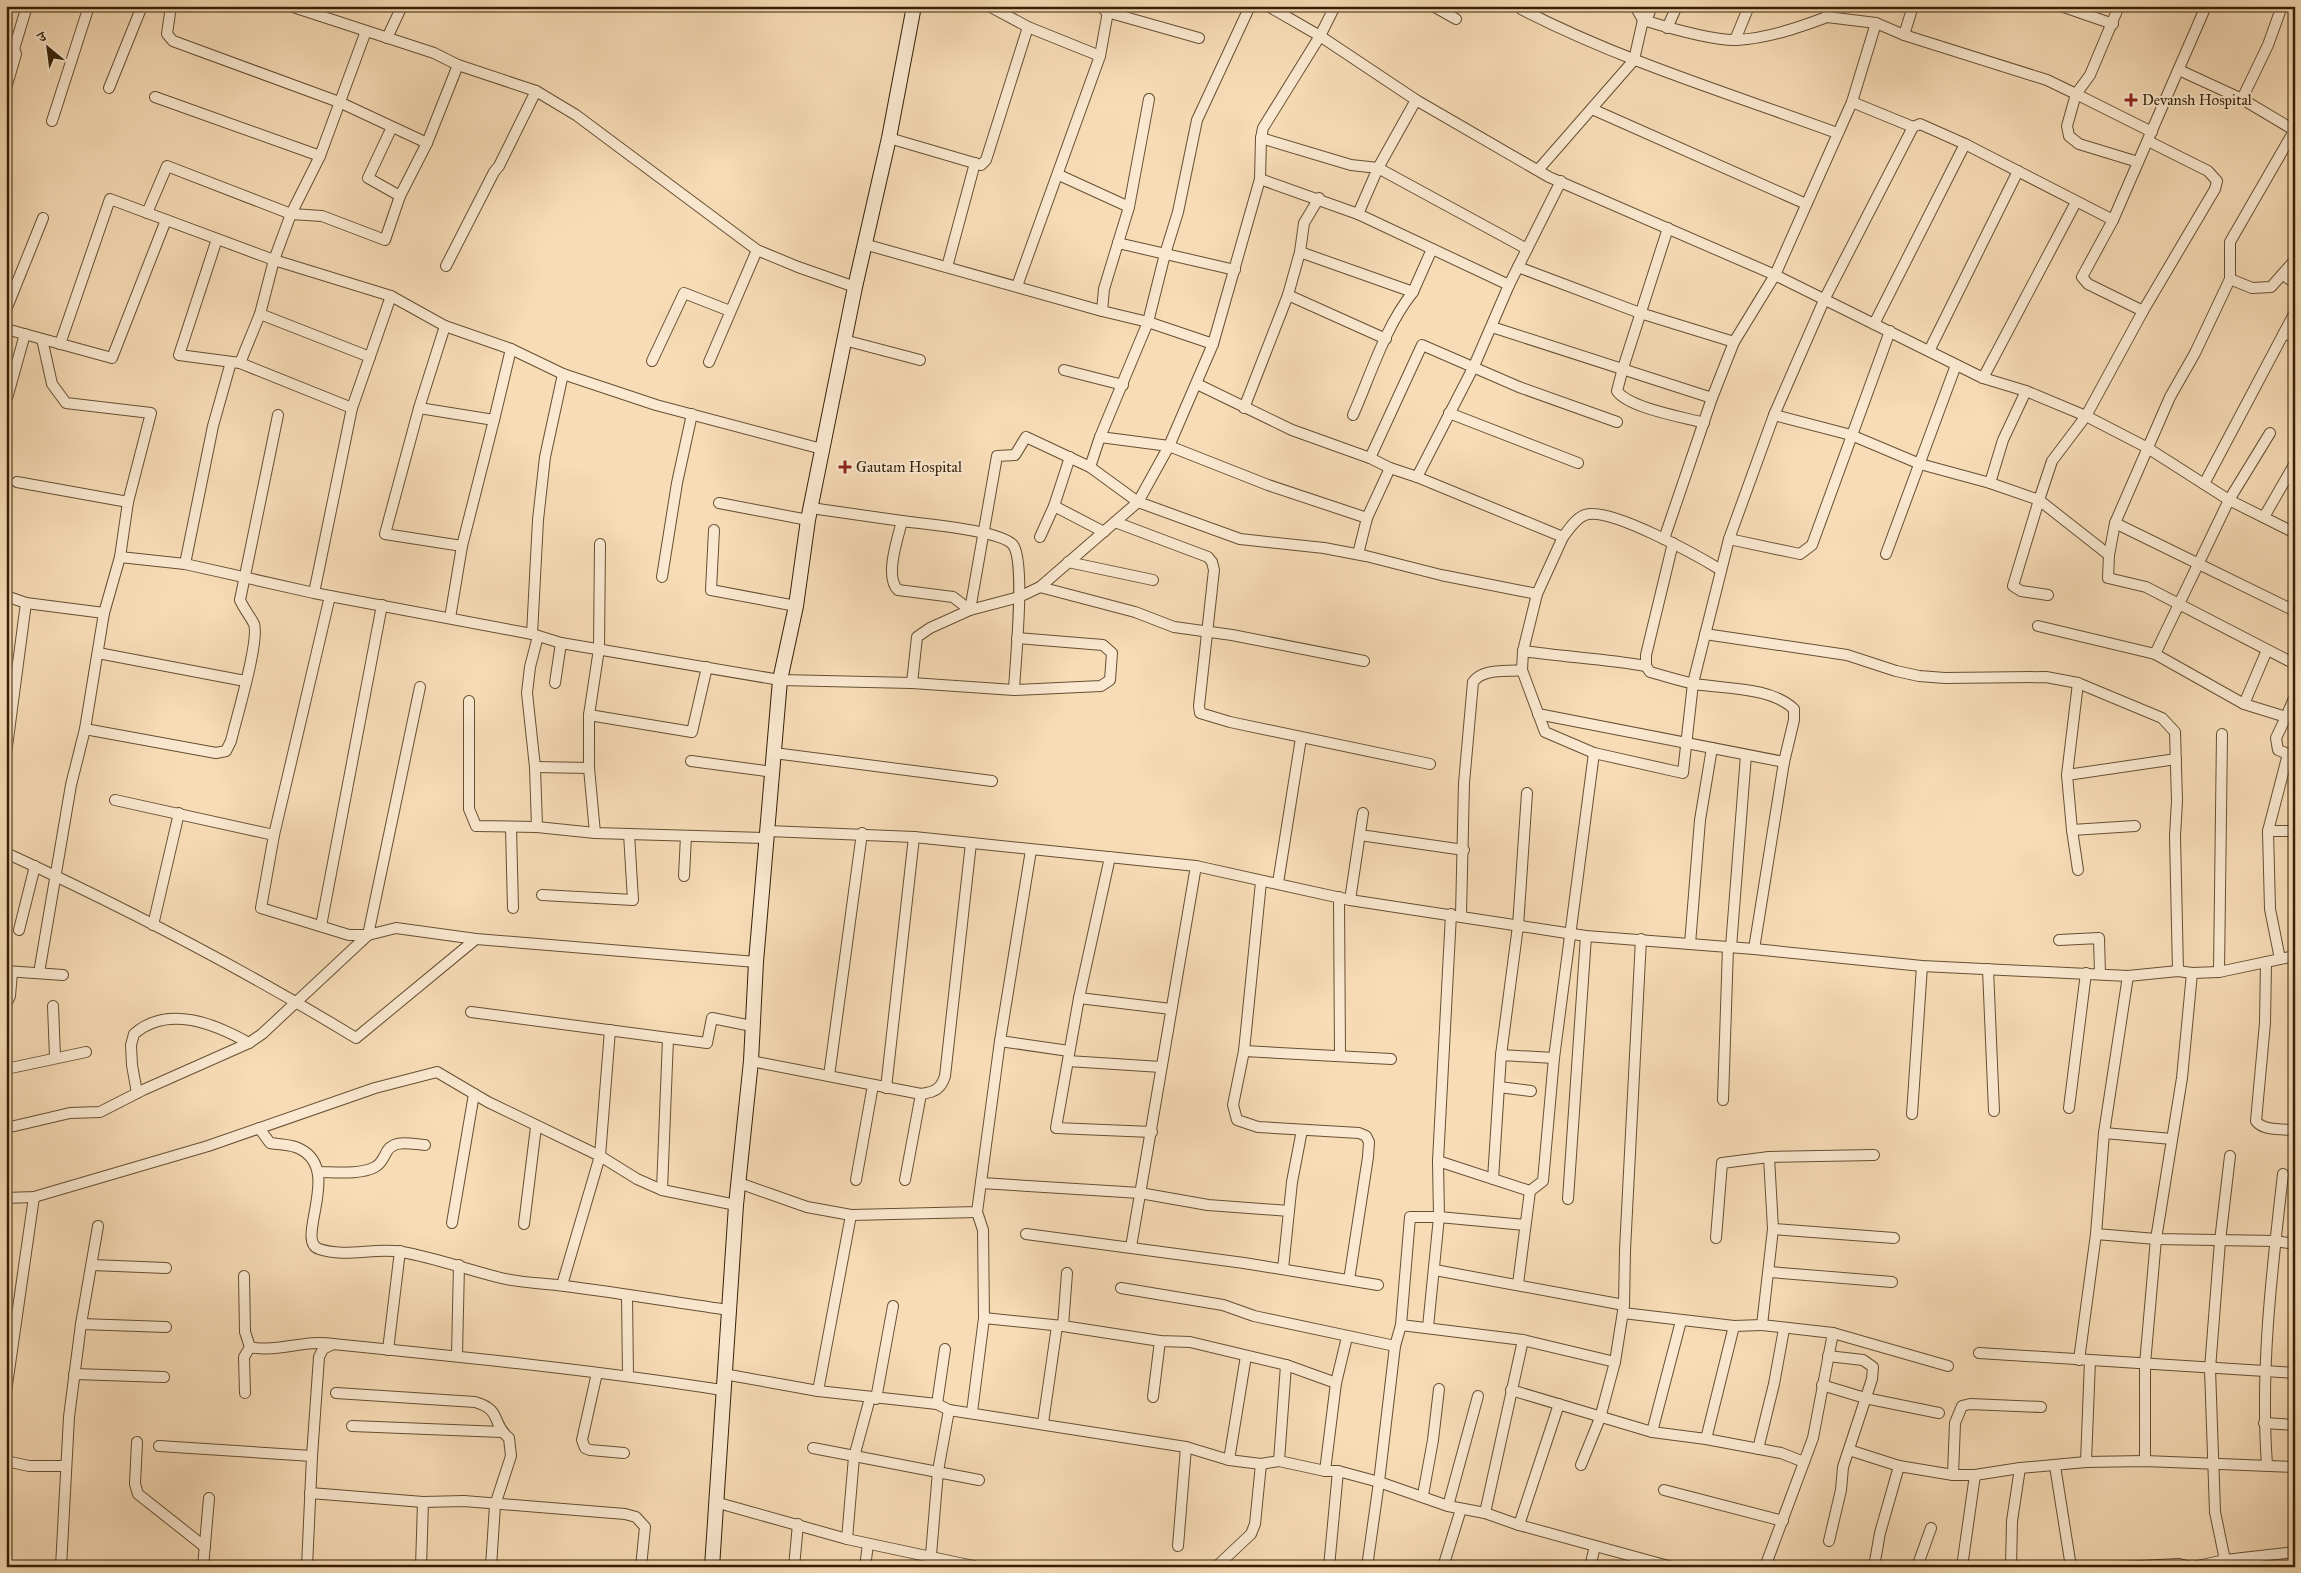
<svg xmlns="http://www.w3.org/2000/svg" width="2301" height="1573" viewBox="0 0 2301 1573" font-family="'IM FELL Great Primer','Noto Serif Devanagari',serif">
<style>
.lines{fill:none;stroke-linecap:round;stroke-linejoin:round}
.street-casing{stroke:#664f32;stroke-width:12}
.secondary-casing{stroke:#352006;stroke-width:16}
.street{stroke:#fae8d0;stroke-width:10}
.secondary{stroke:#fae8d0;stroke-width:14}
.poi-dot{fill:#8f2418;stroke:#fae8d0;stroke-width:2}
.labels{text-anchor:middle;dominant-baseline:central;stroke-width:4;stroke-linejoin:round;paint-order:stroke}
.poi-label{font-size:15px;fill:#352006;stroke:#fae8d0;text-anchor:start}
</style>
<rect width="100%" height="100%" fill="#f7dcb6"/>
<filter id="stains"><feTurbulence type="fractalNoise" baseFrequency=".004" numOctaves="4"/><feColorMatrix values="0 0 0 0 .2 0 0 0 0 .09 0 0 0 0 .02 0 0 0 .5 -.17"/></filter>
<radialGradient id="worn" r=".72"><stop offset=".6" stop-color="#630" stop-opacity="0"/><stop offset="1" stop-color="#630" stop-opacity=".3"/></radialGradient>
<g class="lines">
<defs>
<g id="street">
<path d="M171 6 167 34 173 41 339 102 427 143"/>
<path d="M290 6 434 53 458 65 536 91 576 115 757 250 798 267 855 287"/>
<path d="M989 6 1028 27 1100 56 1017 286"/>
<path d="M1100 6 1107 12 1199 38"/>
<path d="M1268 6 1320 36 1416 100 1549 177 1775 275 1983 378 2026 391 2086 416 2146 447 2229 500 2295 533"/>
<path d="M1335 6 1320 36 1263 128 1261 138 1260 179 1213 344 1169 446 1268 485 1367 518"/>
<path d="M1433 6 1456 19"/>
<path d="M1635 6 1643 20"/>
<path d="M2061 6 2113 24"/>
<path d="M1521 9C1622 61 1731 94 1837 133"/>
<path d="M1827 17 1876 23 1904 35 2047 80 2076 94 2090 75 2119 6"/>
<path d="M1646 21 1652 6"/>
<path d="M1667 28 1677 6"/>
<path d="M1904 35 1913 6"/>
<path d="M387 38 402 6"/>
<path d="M1735 40 1749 6"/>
<path d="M6 45 14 49 16 54 6 88"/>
<path d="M14 49 27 6"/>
<path d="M1100 56 1109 6"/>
<path d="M2179 70 2242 99 2294 130"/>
<path d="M109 88 142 6"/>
<path d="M155 97 320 156"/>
<path d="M2242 99 2268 45 2282 6"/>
<path d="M1416 100 1378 168 1527 249"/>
<path d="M1852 102 1913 127"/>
<path d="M1592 109 1806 204"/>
<path d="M52 121 89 6"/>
<path d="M392 127 368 178 400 196"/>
<path d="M2295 129 2230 242V279L2195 353 2170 397 2115 523 2295 611"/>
<path d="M889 138 981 165 986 160 1028 27"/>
<path d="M1261 138 1351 165 1378 168 1358 214"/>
<path d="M2138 162 2079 144 2069 136 2067 126 2076 94 2152 132"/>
<path d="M1538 170 1634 60 1643 20C1666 27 1715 41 1737 40 1769 38 1797 28 1827 17L1829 6"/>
<path d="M1059 175 1129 207"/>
<path d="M1260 179 1358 214 1509 285"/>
<path d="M147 213 167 166 291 214 320 156 366 31"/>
<path d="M1668 228 1623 368 1617 391C1629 408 1683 417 1704 423"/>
<path d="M217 239 179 355 240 363 352 408"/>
<path d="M1118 243 1129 207 1149 99"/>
<path d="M864 244 1102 311 1104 289 1118 243 1235 270"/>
<path d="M1300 252 1304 223 1319 198"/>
<path d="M446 266 494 172 499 166 536 91"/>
<path d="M947 267 975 163"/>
<path d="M2283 275 2295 283"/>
<path d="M2230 279 2252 288 2271 287 2295 260"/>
<path d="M391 296 445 326 511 349 563 374 656 405 822 449"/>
<path d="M6 310 43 218"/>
<path d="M1102 311 1148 322 1213 344"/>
<path d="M2143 311 2088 284 2082 277 2113 220 2206 6"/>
<path d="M260 314 370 357"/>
<path d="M1874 324 1965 144"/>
<path d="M445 326 419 408 385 534 462 546"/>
<path d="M1492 327 1712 398 1734 342 1640 313 1518 267"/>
<path d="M6 329 112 358 166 220"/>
<path d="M2284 333 2295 338"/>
<path d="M1386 339 1288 295 1300 252 1413 292 1432 249"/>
<path d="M844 340 920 360"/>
<path d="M1734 342 1775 275 1852 102 1876 23"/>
<path d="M60 344 110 199 274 260 391 296 352 408 314 593"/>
<path d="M1929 351 2018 171"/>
<path d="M652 361 684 293 730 311"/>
<path d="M709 362 757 250"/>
<path d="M240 363 260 314 274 260 291 214 322 216 385 240 400 196 427 143 458 65"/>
<path d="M1064 370 1123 385"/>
<path d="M1983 378 2076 202"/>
<path d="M1197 384 1292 430 1370 458 1390 468 1417 477 1563 537C1569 529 1576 518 1585 515 1609 506 1698 556 1721 570"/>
<path d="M6 402 25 334"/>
<path d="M419 408 494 420 462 546 450 618"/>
<path d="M1244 408 1288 295"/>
<path d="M1449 413 1578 463"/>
<path d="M1353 415C1371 374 1385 327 1413 292"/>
<path d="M1774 415 1851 435 1920 464 1990 483 2039 500 2052 461 2086 416 2143 311 2215 189 2217 181 2208 171 2148 141"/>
<path d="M494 420 511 349"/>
<path d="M1370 458 1422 345 1519 387 1617 422"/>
<path d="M1090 467 1100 437"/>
<path d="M1417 477 1474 366 1509 285 1561 181"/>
<path d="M17 482 128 502"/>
<path d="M1990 483 2003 440 2026 391"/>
<path d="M2204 484 2295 312"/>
<path d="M719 503 808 520"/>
<path d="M1054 506 1070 457"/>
<path d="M811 508 902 521C898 538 884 577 898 590L953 597 970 610 1019 597 1040 587 1138 502 1169 446 1100 437 1148 322 1165 254 1178 212 1197 120 1250 6"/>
<path d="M2264 517 2295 463"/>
<path d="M1115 522 1208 557 1212 562 1214 570 1199 706 1200 713 1230 722 1430 764"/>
<path d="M2115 523 2109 555 2108 578 2146 587 2295 664"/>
<path d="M714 530 711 590 796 606"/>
<path d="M1040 537 1054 506 1104 532"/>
<path d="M1563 537 1537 594 1523 651 1522 670 1545 732 1594 753 1683 773 1693 683 1729 539 1774 415 1825 298 1913 127 1920 124 1965 144 2113 220"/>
<path d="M1664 539 1712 398"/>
<path d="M1729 539 1800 554 1812 545 1890 331"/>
<path d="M1673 543 1646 655V666L1650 672C1665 676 1680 681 1695 684 1725 689 1771 687 1794 709V720L1784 762 1754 949"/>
<path d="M1358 554 1367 518 1390 468"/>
<path d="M1886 554 1956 365"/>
<path d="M120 557 185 564 314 593 532 634 561 643 780 680 912 683 1014 690C1015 665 1026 562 1013 545 1001 530 923 524 902 521"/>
<path d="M1068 562 1153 580"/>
<path d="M185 564 213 426 231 362"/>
<path d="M662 577 677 483 692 414"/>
<path d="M1040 587 1135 612 1174 627 1232 635 1364 661"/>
<path d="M2048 595 2021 591 2013 586 2039 500 2109 555"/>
<path d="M6 596 26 603 104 613 120 557 128 502 151 413 66 403 52 384 42 339"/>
<path d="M330 596 274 835 261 908 349 935H368L396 928 476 939 756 962"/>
<path d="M2038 626 2155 654 2244 704 2286 717 2295 696"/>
<path d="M532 634 538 520 545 457 563 374"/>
<path d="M1705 634 1847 655 1896 671 1919 676 1945 678 2046 677 2078 683 2162 718 2175 732 2177 801 2175 836 2178 971"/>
<path d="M1523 651C1565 657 1606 659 1646 666"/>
<path d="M98 653 245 681"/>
<path d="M2155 654 2229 500 2270 433"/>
<path d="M555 683 561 643"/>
<path d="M912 683 917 637 930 628 970 610 997 456 1015 455 1026 437 1090 467 1138 502 1240 539 1324 548 1366 556 1441 575 1537 594"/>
<path d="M2078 683 2067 775 2072 830 2135 826"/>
<path d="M1014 690 1101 686 1110 680 1112 653 1103 645 1017 638"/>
<path d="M469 701V809L476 826 537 827 595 833 767 838"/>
<path d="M2244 704 2267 650"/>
<path d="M1538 714 1784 762"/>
<path d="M589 715 599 649 600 544"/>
<path d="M2286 717 2276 738 2278 750 2288 754 2293 753"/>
<path d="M85 729 216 753 226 751 231 741C236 719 260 641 254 624 250 616 244 609 240 600L278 415"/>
<path d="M774 753 992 781"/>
<path d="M6 754 26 603"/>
<path d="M691 761 773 772"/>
<path d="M535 767 589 768 595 833"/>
<path d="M589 768V715L692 732 707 667"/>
<path d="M2067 775 2176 759"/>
<path d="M115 800 274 835"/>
<path d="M537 827 535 767 527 693 530 667 538 636"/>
<path d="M511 828 513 908"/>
<path d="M2072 830 2078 870"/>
<path d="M768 831 914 837 1196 866 1350 900 1586 936 1754 949 1922 966 2128 976 2178 971 2192 973 2219 972 2295 956"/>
<path d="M2268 831H2295"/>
<path d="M1360 835 1464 850"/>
<path d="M6 853C126 908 243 969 356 1038L476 939"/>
<path d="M1110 857 1079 998 1056 1128 1152 1132"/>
<path d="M684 876 686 836"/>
<path d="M1278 883 1301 738"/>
<path d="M542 895 633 900 629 834"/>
<path d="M1339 897 1340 1056"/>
<path d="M1350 900 1363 813"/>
<path d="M1461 915 1464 783 1473 682C1483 668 1506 672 1522 670"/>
<path d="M153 925 179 813"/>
<path d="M321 926 382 605"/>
<path d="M19 930 35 866"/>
<path d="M2059 940 2099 938 2100 974"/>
<path d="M1690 944 1700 820 1712 748"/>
<path d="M1731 947 1746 755"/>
<path d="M2280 959 2270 909 2268 831 2288 754"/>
<path d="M2266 962 2265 1023 2256 1121C2263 1131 2283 1129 2295 1130"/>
<path d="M1988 969 1994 1111"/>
<path d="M6 971 63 975"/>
<path d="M2219 972 2222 734"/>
<path d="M39 973 71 785 85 729 104 613"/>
<path d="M1079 998 1171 1009"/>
<path d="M6 1004 10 996 12 972"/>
<path d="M53 1006 55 1057"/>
<path d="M471 1012 707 1043 712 1018 752 1026"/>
<path d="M1000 1041 1069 1051"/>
<path d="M1244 1051 1261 882"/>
<path d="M1501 1055 1518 926 1527 793"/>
<path d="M751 1061 921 1094C935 1092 941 1089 945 1076L971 843"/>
<path d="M1068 1061 1161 1067"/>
<path d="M6 1069 86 1052"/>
<path d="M829 1076 862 833"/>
<path d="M1499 1087 1531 1091"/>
<path d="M886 1088 914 837"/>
<path d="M137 1093 132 1065 131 1045 134 1034C168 1004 215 1024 249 1043"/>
<path d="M1723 1100 1728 947"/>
<path d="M2069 1108 2086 973"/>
<path d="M1912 1114 1922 966"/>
<path d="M6 1128 70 1113 100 1112 143 1090 249 1043 262 1034 368 935 420 687"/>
<path d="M259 1128 270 1143C280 1145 291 1144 300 1149 343 1170 294 1241 319 1249 346 1258 375 1247 402 1252 436 1258 468 1270 501 1278 521 1283 544 1283 565 1286 619 1293 674 1302 729 1310"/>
<path d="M2104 1133 2172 1139"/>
<path d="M1438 1161 1451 914"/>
<path d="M318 1172C335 1172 360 1175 375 1167 381 1164 382 1160 385 1155 392 1138 410 1144 425 1145"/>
<path d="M1493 1179 1501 1055 1554 1058"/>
<path d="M856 1180 873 1085"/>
<path d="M905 1180 921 1094"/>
<path d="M739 1183 807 1207 851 1215 977 1212 1000 1041 1031 850"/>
<path d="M981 1183 1140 1193 1208 1205 1289 1211"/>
<path d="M662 1190 668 1038"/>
<path d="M6 1198 34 1197 208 1146 375 1088 437 1072 488 1102 600 1156 637 1179 662 1190 736 1205"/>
<path d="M1568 1199 1586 936"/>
<path d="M977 1212 983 1230 984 1318"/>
<path d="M452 1223 474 1094"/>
<path d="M524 1224 536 1127"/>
<path d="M1773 1229 1894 1238"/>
<path d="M1026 1234 1244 1263 1378 1285"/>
<path d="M2096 1234 2156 1239 2275 1241 2295 1244"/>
<path d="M1716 1238 1722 1163 1769 1157 1874 1155"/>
<path d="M1131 1247 1196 866"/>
<path d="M92 1265 166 1268"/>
<path d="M1283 1269 1292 1182 1302 1130"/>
<path d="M1435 1270 1624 1305"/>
<path d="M1770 1272 1892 1282"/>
<path d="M244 1276 245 1332 250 1347C277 1353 305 1339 333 1344"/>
<path d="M1349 1280 1368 1157 1369 1142 1366 1136 1359 1133 1258 1127 1237 1120 1233 1105 1244 1051 1391 1059"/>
<path d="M1518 1284 1530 1191"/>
<path d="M562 1285 600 1156 610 1030"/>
<path d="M1121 1288 1223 1305 1254 1316 1395 1346"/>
<path d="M627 1295 628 1376"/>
<path d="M1623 1313 1734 1326 1762 1325"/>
<path d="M81 1324 166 1327"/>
<path d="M1401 1325 1410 1217H1439L1525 1225"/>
<path d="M1063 1326 1067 1273"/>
<path d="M1428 1327 1439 1217 1438 1161 1530 1191 1543 1181 1554 1058 1594 753"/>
<path d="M1833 1333 1948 1366"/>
<path d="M388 1350 400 1251"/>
<path d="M1979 1353 2295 1373"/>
<path d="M457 1355 459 1265"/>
<path d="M1828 1356 1863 1360 1873 1367 1872 1379 1843 1467 1841 1490 1829 1541"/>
<path d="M2079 1360 2096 1234 2104 1133 2128 976"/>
<path d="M597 1373 582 1440 585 1448 590 1450 624 1453"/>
<path d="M74 1374 164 1377"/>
<path d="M724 1374 818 1391 937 1404 949 1410 1186 1447 1229 1460 1261 1464 1279 1461 1325 1471H1338L1379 1482 1395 1346 1401 1325 1523 1340 1615 1362"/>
<path d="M1822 1385 1865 1398 1939 1413"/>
<path d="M1511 1390 1652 1432 1706 1439 1781 1453 1804 1462"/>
<path d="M818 1391 851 1215"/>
<path d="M6 1392 34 1197"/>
<path d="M245 1393 244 1357 250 1347"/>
<path d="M336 1393 475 1402C503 1410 491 1424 509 1438L511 1456 495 1505 491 1567"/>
<path d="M1153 1397 1160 1341"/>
<path d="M876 1399 893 1306"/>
<path d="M937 1404 945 1349"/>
<path d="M972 1412 984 1318 1063 1326 1160 1341 1190 1342 1286 1365 1336 1383"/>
<path d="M1043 1423 1057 1326"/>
<path d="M2264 1423 2295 1425"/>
<path d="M352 1426 502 1432"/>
<path d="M1652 1432 1681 1321"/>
<path d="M1706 1439 1734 1326"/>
<path d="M137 1442 135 1484 138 1494 205 1547"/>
<path d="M159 1446 312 1456 319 1357 323 1349 333 1344C463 1357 593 1370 722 1390"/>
<path d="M813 1448 979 1480"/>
<path d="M1758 1449 1774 1384 1784 1329"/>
<path d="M1849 1450 1899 1466 1953 1475H1975L2020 1468 2086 1462 2145 1461 2295 1467"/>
<path d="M1229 1460 1246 1356"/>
<path d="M6 1461 29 1466H66"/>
<path d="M1279 1461 1286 1365"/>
<path d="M2145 1461V1364L2156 1239 2182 1078 2192 973"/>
<path d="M2086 1462 2090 1360"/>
<path d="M1581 1465 1600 1418 1615 1362 1624 1305 1625 1250 1641 939"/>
<path d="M2267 1465C2260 1369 2272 1270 2283 1174"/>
<path d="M2055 1466 2071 1567"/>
<path d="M1325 1471 1336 1383 1347 1337"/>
<path d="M1953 1475 1955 1423 1962 1406 1970 1404 2041 1407"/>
<path d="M1664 1490 1783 1521"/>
<path d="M310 1493 423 1502 464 1501 625 1514 636 1517 645 1527 641 1567"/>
<path d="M1423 1495 1433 1440 1439 1389"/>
<path d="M715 1502 847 1539 978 1567"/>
<path d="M1448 1506 1478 1396"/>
<path d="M1485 1513 1523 1340"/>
<path d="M1519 1525 1559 1404"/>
<path d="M847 1539 854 1457 870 1398"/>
<path d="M1178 1546 1186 1447"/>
<path d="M2225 1560 2215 1512 2210 1369 2220 1241 2230 1156"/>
<path d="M61 1567 69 1417 81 1324 98 1226"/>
<path d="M203 1567 209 1498"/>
<path d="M307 1567 312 1456"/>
<path d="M421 1567 423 1502"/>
<path d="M794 1567 798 1524"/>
<path d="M865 1567 868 1544"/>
<path d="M930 1567 938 1471 949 1410"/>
<path d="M1216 1567 1251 1534 1255 1524 1261 1464"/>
<path d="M1329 1567 1338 1471"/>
<path d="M1367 1567 1379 1482 1448 1506 1485 1513 1519 1525 1672 1567"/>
<path d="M1443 1567 1461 1509"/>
<path d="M1590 1567 1595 1546"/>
<path d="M1765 1567 1813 1438 1833 1333 1762 1325 1773 1229 1769 1157"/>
<path d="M1874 1567 1880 1533 1899 1466"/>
<path d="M1917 1567 1931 1528"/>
<path d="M1962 1567 1975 1475"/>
<path d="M2011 1567 2012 1521 2020 1468"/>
<path d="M2120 1567 2179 1564 2191 1567"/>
<path d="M2193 1567 2225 1560 2295 1552"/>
</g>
<path id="secondary" d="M712 1567 736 1205 751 1061 756 962 780 680 796 606 808 520 855 287 889 138 914 6"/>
</defs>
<!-- street casing -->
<use href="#street" class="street-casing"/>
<!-- secondary casing -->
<use href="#secondary" class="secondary-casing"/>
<!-- street -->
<use href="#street" class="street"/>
<!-- secondary -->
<use href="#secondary" class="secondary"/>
</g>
<!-- markers -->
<g class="poi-dot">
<path d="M2128.5 92.5h5v5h5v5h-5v5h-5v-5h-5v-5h5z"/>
<path d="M842.5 459.5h5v5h5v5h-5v5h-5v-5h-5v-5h5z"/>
</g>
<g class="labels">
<!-- poi labels -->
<g class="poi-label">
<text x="2142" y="100">Devansh Hospital</text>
<text x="856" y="467">Gautam Hospital</text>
</g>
</g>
<!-- margin -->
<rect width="2301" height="1573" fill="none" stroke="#f7dcb6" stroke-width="25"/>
<rect x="8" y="8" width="2286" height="1558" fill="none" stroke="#352006" stroke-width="2.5"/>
<rect x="12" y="12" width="2276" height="1548" fill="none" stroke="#352006"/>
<!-- north arrow -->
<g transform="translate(48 48) rotate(331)" stroke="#fae8d0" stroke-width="4" paint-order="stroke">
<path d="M0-4L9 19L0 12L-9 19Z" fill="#352006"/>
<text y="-8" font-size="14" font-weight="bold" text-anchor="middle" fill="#352006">उ</text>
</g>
<rect width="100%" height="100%" filter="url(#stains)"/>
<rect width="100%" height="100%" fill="url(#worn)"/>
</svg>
